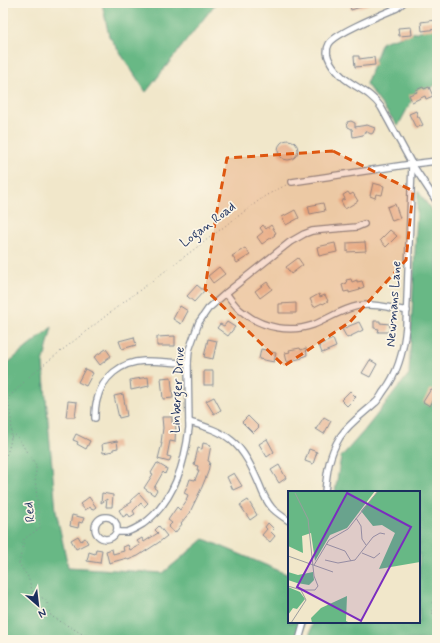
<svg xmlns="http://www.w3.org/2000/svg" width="440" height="643" viewBox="0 0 440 643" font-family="Mynerve,sans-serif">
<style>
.forest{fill:#67b885;stroke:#417472}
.building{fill:#e9b897}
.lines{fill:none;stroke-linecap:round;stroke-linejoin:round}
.street-casing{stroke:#868b94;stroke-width:8}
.path{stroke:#868b94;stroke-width:1;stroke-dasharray:1 3;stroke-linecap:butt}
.street{stroke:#fff;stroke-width:5.5}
.marked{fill:#de5710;fill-opacity:0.2;stroke:#de5710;stroke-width:3;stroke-dasharray:8 5;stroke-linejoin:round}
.labels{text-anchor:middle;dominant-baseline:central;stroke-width:3.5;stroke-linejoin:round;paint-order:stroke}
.street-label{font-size:13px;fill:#1b2f5e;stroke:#fcf5e5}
.inset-road{fill:none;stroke:#9b9d9f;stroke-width:1}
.view{fill:#7b2cbf;fill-opacity:0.15;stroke:#7b2cbf;stroke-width:2}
.inset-edge{fill:none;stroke:#1b2f5e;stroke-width:2}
</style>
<rect width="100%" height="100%" fill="#fcf5e5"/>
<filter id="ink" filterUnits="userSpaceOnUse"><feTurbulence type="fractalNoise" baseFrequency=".025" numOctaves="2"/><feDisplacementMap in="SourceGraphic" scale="8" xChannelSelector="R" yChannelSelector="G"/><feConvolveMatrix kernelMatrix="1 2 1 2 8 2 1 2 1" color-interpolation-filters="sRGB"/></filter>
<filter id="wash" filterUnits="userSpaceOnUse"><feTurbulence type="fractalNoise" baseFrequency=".012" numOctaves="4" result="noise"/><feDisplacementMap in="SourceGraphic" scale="16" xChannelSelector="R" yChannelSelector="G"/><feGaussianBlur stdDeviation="0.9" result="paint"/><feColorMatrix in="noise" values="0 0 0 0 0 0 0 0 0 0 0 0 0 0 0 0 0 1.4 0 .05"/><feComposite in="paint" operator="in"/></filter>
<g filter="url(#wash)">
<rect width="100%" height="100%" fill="#f1e7ca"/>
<!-- forest -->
<g class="forest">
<path d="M102 3H216L146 92 109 36Z"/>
<path d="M437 26V84L413 98 398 126 366 84 382 42Z"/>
<path d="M418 191 437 218V640H309L312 622H419V492H335L341 457 364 431 409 374Z"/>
<path d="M52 327 43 364 56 511 68 567 163 573 204 539 289 575V622H304L299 640H3V367Z"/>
</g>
<g id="blocks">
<!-- building -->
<g class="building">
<path d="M349 3H370V4L351 10Z"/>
<path d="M436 20 437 29 422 31 421 22Z"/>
<path d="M411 27 412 35 399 36 398 28Z"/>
<path d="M354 56H359V59L374 57 375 65 355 67Z"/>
<path d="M423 87 424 89 429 87 433 96 426 99 425 96 412 102 409 95 417 92 416 90Z"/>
<path d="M416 111 418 117H419L423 125 416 128 409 114Z"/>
<path d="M351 121 355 123V127L367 125 375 128 373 133 371 134 365 131 363 135 353 137 352 129 348 127 347 122Z"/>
<circle cx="288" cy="150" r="10"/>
<path d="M373 183 384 186 382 195 376 194 375 198 370 196Z"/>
<path d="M348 192 350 195 353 193 358 201 345 209 341 201 345 199 343 195Z"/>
<path d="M323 203 325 211 310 214 308 206Z"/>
<path d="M395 204 400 218 392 221 387 207Z"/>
<path d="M295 210 299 218 286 225 282 217Z"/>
<path d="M263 225 266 229 271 225 276 233 274 234 275 235 262 244 257 237 263 232 260 228Z"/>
<path d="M390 230 397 236 386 247 380 240Z"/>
<path d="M365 242 366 251 347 252V243Z"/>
<path d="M335 243 337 252 319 256 317 247Z"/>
<path d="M245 248 250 255 237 263 232 256Z"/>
<path d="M298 258 303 265 291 274 286 267Z"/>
<path d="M219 267 225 274 213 283 208 276Z"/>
<path d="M351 279 352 282 357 280V282L362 281 364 287 359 289 360 290 349 293V291L344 292 342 285 347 283 346 280Z"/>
<path d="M267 282 272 289 260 298 255 291Z"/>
<path d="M197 285 204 291 194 302 187 296Z"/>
<path d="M319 294 320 297 325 295 328 301 323 304 322 303 314 307 310 299Z"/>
<path d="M296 303V313H279V304Z"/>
<path d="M180 306 188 311 181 324 173 319Z"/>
<path d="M374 321H380V323L390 324 389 332H378L379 329 374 328Z"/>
<path d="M227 322 235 327 228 336 217 328 220 324 224 326Z"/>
<path d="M359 322 363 330 347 338 342 329Z"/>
<path d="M175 336V346H157V337Z"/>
<path d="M134 337 136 345 122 349 119 341Z"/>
<path d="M208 339 217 341 213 359 204 357Z"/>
<path d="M333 339 336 347 322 353 319 345Z"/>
<path d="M300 348 301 350 306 348 307 355 302 357V358L287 362 285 353 290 352 289 350Z"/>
<path d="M106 349 111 356 105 360V361L100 365 94 357Z"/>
<path d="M261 349 266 350V351L276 353 274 362 259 359Z"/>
<path d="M370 360 377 364 370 377 362 373Z"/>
<path d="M85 369 93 373 86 386 78 382Z"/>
<rect x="204" y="371" width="9" height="14"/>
<path d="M148 377 149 386 131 390 130 380Z"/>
<path d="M171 377 173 398 163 399 161 378Z"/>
<path d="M431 389 437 392V394L430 406 423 402Z"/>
<path d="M350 391 356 397 347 406 341 400Z"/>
<path d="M123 394 127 416 119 418 114 396Z"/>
<path d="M214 397 221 410 214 414 206 401Z"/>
<path d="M68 401 77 402 75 417H66Z"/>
<path d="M248 416 259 427 253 433 242 422Z"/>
<path d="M162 417H172V423H176L175 442 170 441 167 456 171 457 169 462 158 459 162 443H161L163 428Z"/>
<path d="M324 417 331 421 324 434 316 429Z"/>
<path d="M76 434 90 441 86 449 77 444 78 442 73 440Z"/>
<path d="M267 439 274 452 267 457 259 444Z"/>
<path d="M117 441 118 448 113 449V451L103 453 102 444Z"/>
<path d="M203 443 211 445 208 461 210 462 208 472 202 487 190 512 181 523 182 524 175 533 168 527 172 523 168 520 177 507 180 510 187 500H186L188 495 184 493 186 488H187L190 479 195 480 199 470H197L198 466 194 465 198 448 202 449Z"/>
<path d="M309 449 317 452 313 464 305 461Z"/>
<path d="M157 463 167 469 165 474 163 472 154 488 157 490 154 495 144 488 153 474 151 473Z"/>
<path d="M279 465 286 478 279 483 271 470Z"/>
<path d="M234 473 242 486 233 490 227 477Z"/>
<path d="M102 493 113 495 112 507H106L107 499 101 503Z"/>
<path d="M139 493 148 503 144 507 141 503 133 511 135 514 130 517 128 514 123 517 119 510 132 502 131 500Z"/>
<path d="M89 497 96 507 92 510 90 507 85 510 80 504Z"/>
<path d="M248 500 257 515 250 520 240 505Z"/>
<path d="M72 515 84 518 82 523 79 522 78 528 70 526Z"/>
<path d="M268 523 274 529 271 532 275 536 270 542 262 535 267 529 265 527Z"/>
<path d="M159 526 167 536 158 543 138 556 128 560 127 558 109 563 106 551 112 549 113 554 124 551 123 547 128 545 130 550 140 545 137 541 142 538 144 542 150 538 158 533 155 530Z"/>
<path d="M78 536 81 541 85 538 88 543 76 549 71 540Z"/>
<path d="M96 549 102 550 100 563 87 561 89 552 95 554Z"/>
</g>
</g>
</g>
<g filter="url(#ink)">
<use href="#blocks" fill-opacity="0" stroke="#868b94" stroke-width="1"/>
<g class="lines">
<defs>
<g id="street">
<path d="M403 3 397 8C383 14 335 33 329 44 322 56 336 71 344 78 358 89 370 92 381 107L412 164 437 202"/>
<path d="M292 182 412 164 437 161"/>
<path d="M226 293C231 300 236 308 244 313 263 328 290 333 313 325 328 319 342 309 358 306 374 303 391 308 407 311"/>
<path d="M95 418C95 412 95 406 97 400 102 377 121 362 144 361 159 361 174 363 188 363"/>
<path d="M189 422C203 426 219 430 231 440 245 451 253 470 260 486 263 494 267 502 272 508 277 513 283 517 289 521"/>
<path d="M325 492C327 471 329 455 340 437 349 423 363 414 375 403 379 400 381 395 384 391 399 372 404 349 406 326L412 164"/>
<circle cx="106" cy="528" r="11"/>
<path d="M117 532C120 532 124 532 127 532 133 530 138 527 143 524 173 503 185 463 189 428L188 363 189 350 199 322 208 309 226 293 290 242 304 234 312 231 322 230 357 227 364 224"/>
<path d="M299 640 304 622"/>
</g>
</defs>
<!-- street casing -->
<use href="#street" class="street-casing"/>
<!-- path -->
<g class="path">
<path d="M3 402 8 398 33 373 116 308 265 196 286 185"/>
<path d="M11 437 16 435C20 440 23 446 26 451 34 463 38 462 35 478L40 528 24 539 19 564 28 577 33 593 46 600 51 616 84 635 101 637V640"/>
<path d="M3 462C15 439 12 423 8 399"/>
<path d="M437 596 432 602 434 607 432 613 437 617"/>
<path d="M433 612H435L437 616"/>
<path d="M76 640 80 633"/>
<path d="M187 640 192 637 194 640"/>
</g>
<!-- street -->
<use href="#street" class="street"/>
</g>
</g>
<!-- marked area -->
<path class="marked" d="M333 151 413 191 406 260 350 322 284 366 205 289 216 216 227 158Z"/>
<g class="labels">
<!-- street labels -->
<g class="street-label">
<text transform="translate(208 225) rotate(-37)">Logan Road</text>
<text transform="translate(394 304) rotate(-86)">Newmans Lane</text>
<text transform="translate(178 390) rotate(-87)">Linberger Drive</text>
<text transform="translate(30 512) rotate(-96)">Red</text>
</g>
</g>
<!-- overview -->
<g transform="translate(288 491)">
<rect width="132" height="132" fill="#f1e7ca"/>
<path d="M0 0H87L59 37 42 44 27 70 23 42 14 45 15 62 0 55ZM90 0H132V71L91 78 107 42 94 34 85 35 73 20ZM0 81 10 84 25 81 26 89 21 94 9 92 0 89ZM0 96 12 101 17 108 9 118 5 117 0 124ZM59 105 58 130 62 132H24L23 127 33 117Z" fill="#67b885"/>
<path class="inset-road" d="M68 27 73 35 74 48 78 54M38 53 57 60 63 70M74 62 86 67 92 62M0 65 45 81M37 69 50 72 67 69 85 46 92 42 97 43M26 74 41 49 60 38 90 0M0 95 13 99M3 132 18 109 13 99H27L30 95 26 85 20 28 7 2"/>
<path class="view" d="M59 2 123 36 73 130 9 96Z"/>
<rect width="132" height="132" class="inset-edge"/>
</g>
<!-- margin -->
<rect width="440" height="643" fill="none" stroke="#fcf5e5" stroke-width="16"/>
<!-- north arrow -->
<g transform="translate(38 605) rotate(152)" stroke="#fcf5e5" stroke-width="3" paint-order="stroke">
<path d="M0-3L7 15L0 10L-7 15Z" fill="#1b2f5e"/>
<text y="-6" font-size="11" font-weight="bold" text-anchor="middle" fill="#1b2f5e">N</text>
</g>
</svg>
